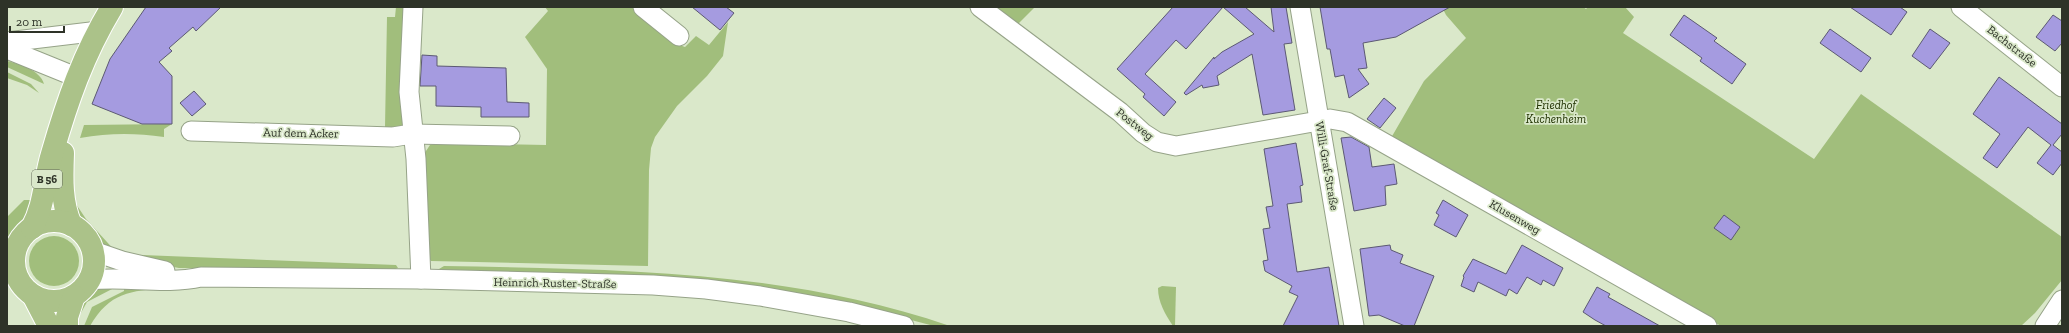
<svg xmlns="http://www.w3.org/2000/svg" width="2069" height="333" viewBox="0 0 2069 333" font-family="'Zilla Slab',serif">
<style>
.green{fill:#a1be7c}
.building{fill:#a59be0;stroke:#5c5973}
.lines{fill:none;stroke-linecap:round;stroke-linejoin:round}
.minor-casing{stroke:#96a388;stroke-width:21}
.major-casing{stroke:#fff;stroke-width:24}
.minor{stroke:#fff;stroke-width:19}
.major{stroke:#abc289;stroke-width:22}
.labels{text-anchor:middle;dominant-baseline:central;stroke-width:3.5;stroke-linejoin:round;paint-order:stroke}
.shield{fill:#dae8ca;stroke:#626959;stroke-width:1}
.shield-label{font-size:11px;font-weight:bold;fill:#2e3328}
.street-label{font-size:12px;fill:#2e3328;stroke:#dae8ca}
.park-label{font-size:12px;font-style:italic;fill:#203200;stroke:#dae8ca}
</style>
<rect width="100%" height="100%" fill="#dae8ca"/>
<!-- green -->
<g class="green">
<path d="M396 7H403L404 122 399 129 221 125 385 127 387 17H395Z"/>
<path d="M545 7H636L674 43 685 47 696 36 709 45 728 22 723 56 707 76 677 106 655 137 651 148 649 170 648 266 431 261 429 258 424 154 430 145 438 143 546 145 547 69 525 37 548 11Z"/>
<path d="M996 7H1035L1018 24Z"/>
<path d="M1442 7H1583L1586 9 1588 7H1625L1634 17 1623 33 1814 159 1861 94 2062 237V280L2035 313 2021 326H1721L1391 138 1424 81 1466 38 1446 15Z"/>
<path d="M7 61C19 64 40 70 44 84L7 67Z"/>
<path d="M7 72 31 84 39 93 27 85 7 78Z"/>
<path d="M172 124 164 129V137C135 133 109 133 80 138L84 125Z"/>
<path d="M24 200H37L23 225 7 239V217Z"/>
<path d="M76 204 86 219 117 253 102 245 80 220Z"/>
<circle cx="54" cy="261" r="25"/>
<path d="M142 255 396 265 398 268 393 270 179 268 147 262 148 259Z"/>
<path d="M444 266C616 269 785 270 950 326H934L835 300 753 285 704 281 443 270 439 269Z"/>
<path d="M124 284 166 288C130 291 110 292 90 326H84L92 307 124 291Z"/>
<path d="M1162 286 1176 287 1175 326H1173C1165 314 1158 302 1158 288Z"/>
<path d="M98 288H114L87 302 77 320 79 304Z"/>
</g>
<!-- building -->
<g class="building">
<path d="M146 7H221L196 31 193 27 169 48 172 51 159 62 172 76V124H142L92 104 110 59Z"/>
<path d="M692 7H726L734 13 720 30Z"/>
<path d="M1173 7H1223L1186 49 1176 40 1145 74 1176 102 1164 116 1143 97 1145 94 1117 69Z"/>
<path d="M1223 7H1245L1274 32 1271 7H1286L1292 43 1284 44 1295 110 1263 115 1252 54 1217 76 1219 85 1203 88 1202 85 1186 95 1184 93 1214 57V59L1222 52 1254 34Z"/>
<path d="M1320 7H1450L1396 37 1363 43 1367 68 1358 69 1369 84 1349 98 1344 75 1335 77 1330 49H1327Z"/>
<path d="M1850 7H1900L1907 12 1891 35Z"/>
<path d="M1684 15 1717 38 1714 41 1746 64 1732 84 1700 61 1702 58 1670 35Z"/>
<path d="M2053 15 2062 21V43L2055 51 2036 37Z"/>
<path d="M1830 29 1871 58 1861 72 1820 43Z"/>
<path d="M1930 29 1950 43 1930 69 1912 56Z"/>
<path d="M422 55 437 56V66L506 68 507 102 529 103V117H481V107L436 106V86H420Z"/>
<path d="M1999 77 2062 124V134L2053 145 2062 152V163L2053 175 2037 163 2051 145 2028 127 1997 168 1983 158 2000 134 1973 114Z"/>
<path d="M194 91 206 104 192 116 180 103Z"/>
<path d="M1384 98 1396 108 1380 128 1367 119Z"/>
<path d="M1351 137 1369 147 1372 167 1394 164 1397 184 1385 186 1386 205 1354 211 1341 138Z"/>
<path d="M1296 143 1303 185 1300 186 1302 202 1287 204 1297 272 1329 267 1339 326H1283L1298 296 1289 292 1292 286 1265 271 1263 261 1268 260 1263 229 1270 228 1266 207 1273 206 1264 149Z"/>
<path d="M1443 200 1468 215 1456 237 1434 225 1439 215 1436 213Z"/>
<path d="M1724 215 1740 227 1731 240 1714 228Z"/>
<path d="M1390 245 1391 250 1403 255 1400 263 1434 276 1414 326H1405L1379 315 1369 316 1360 249Z"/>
<path d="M1522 245 1563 268 1554 286 1543 280 1541 285 1527 277 1517 294 1509 289 1506 296 1478 282 1474 292 1461 286 1464 277 1463 276 1473 259 1506 274Z"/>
<path d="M1597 287 1610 294 1608 297 1660 326H1606L1595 320 1583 312Z"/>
</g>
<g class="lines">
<defs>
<g id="minor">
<path d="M413 7 409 92 416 159 421 279"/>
<path d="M643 7 679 36"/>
<path d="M980 7 1120 112 1143 133 1157 142 1176 146 1330 119 1347 122 1707 326"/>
<path d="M1300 7 1354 326"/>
<path d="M1961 7 2062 87"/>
<path d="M7 42 99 31"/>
<path d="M7 49 76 77"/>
<path d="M191 131 393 137 412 134 510 136"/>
<path d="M7 248 17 246"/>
<path d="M93 251 122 261 165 271"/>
<path d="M7 272 16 274"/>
<path d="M90 280C127 276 165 285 201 277L421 279 653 285 706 289 760 296 849 312 904 326"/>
<path d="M2045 326 2062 300"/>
</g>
<g id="major">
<path d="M63 153C62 178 61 202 71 225"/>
<circle cx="54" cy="261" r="40"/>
<path d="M32 228C45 204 44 180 52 154 67 102 83 55 112 7"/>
<path d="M34 297 49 326"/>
<path d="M67 326V317L74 296"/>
</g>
</defs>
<!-- minor casing -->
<use href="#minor" class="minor-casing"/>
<!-- major casing -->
<use href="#major" class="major-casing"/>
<!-- minor -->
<use href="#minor" class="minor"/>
<!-- major -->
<use href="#major" class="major"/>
</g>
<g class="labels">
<!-- shield labels -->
<rect class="shield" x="32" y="170" width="30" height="18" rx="3"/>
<g class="shield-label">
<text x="47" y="179">B 56</text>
</g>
<!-- street labels -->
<g class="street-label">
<text transform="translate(2012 46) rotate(38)">Bachstraße</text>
<text transform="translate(1135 124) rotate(38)">Postweg</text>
<text transform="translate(301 133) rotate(1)">Auf dem Acker</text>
<text transform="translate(1327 166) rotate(80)">Willi-Graf-Straße</text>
<text transform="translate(1515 217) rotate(30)">Klusenweg</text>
<text transform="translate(555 283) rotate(1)">Heinrich-Ruster-Straße</text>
</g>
<!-- park labels -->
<g class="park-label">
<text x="1556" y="105">Friedhof<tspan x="1556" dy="14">Kuchenheim</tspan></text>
</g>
</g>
<!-- border -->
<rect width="2069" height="333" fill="none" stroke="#2e3328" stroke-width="16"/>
<!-- scale -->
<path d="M10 26v6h54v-6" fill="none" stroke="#2e3328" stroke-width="2"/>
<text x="16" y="26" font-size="12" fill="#2e3328" stroke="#dae8ca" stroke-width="3" paint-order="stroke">20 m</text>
</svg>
